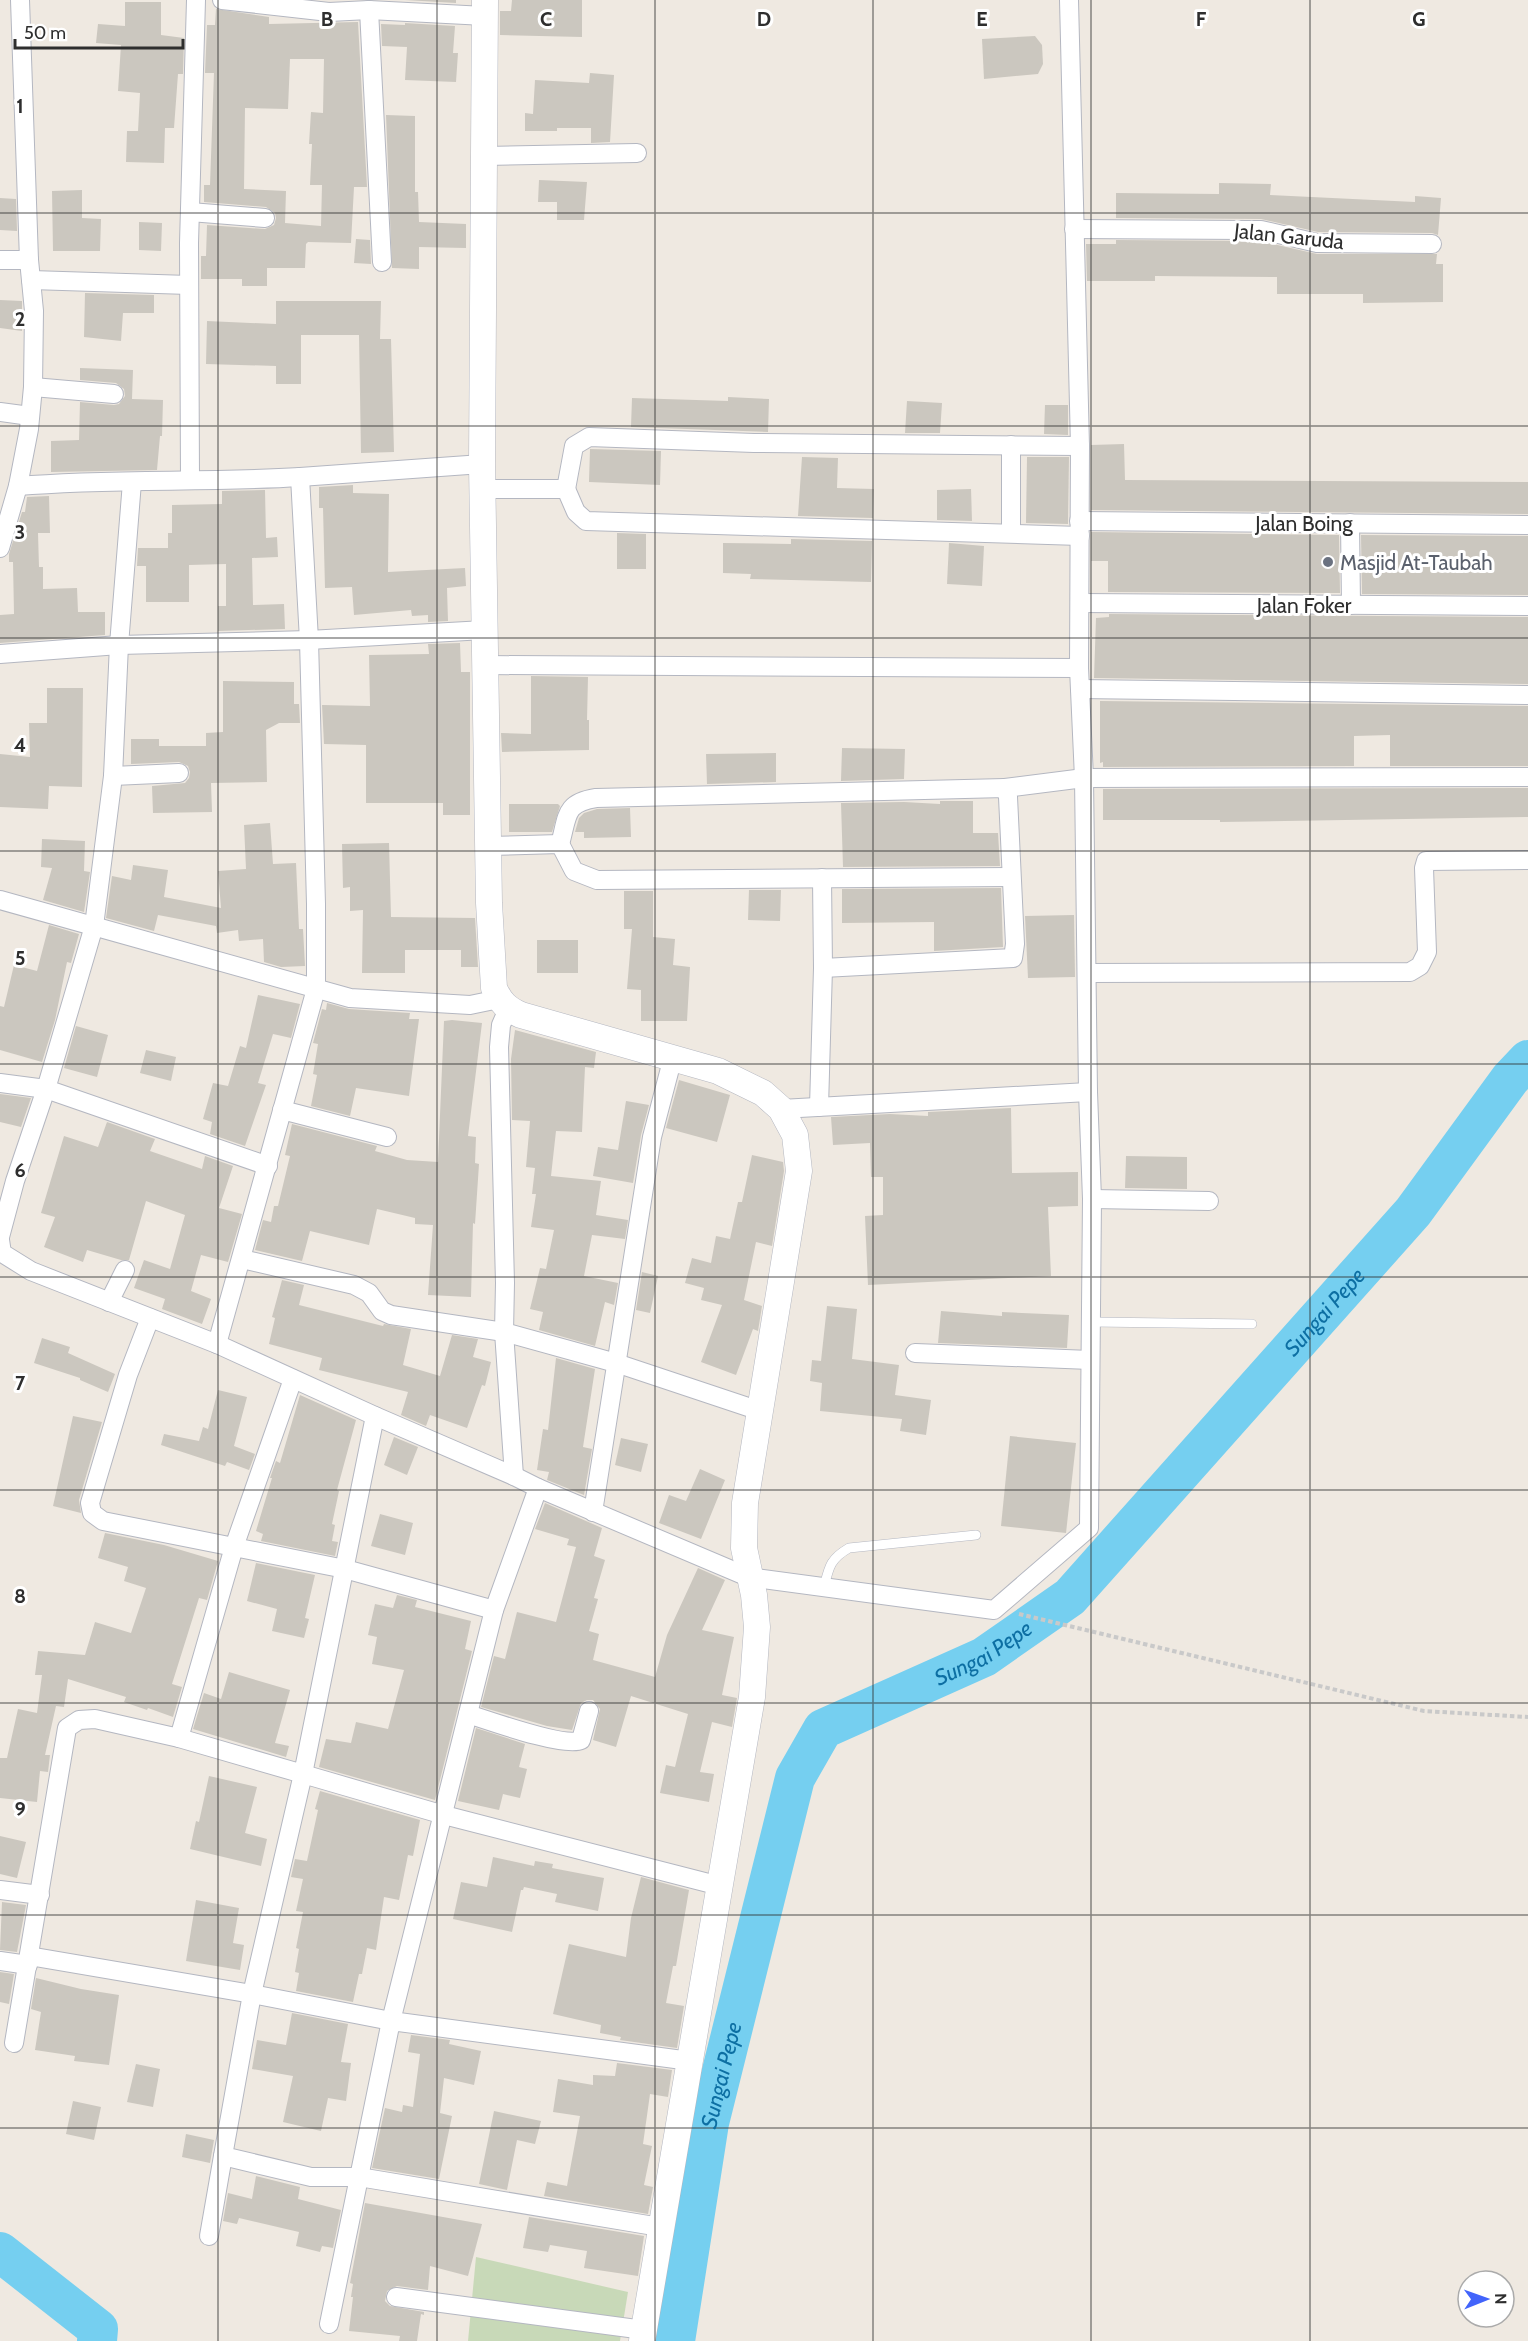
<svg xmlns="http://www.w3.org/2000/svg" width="1528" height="2341" viewBox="0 0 1528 2341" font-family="Cabin,sans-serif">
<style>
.cemetery{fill:#c8d9b8}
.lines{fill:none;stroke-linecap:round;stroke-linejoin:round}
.river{stroke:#75cff0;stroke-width:40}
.building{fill:#cbc7bf;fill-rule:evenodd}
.lane-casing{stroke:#b4b7c1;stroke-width:10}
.street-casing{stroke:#b4b7c1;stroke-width:20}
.secondary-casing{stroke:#b4b7c1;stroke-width:27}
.path{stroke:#c9c9c9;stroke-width:4;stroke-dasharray:4.5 3;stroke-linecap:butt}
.lane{stroke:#fff;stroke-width:9}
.street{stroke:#fff;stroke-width:18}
.secondary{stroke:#fff;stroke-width:26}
.grid{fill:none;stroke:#2e2e2e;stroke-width:1.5;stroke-opacity:0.55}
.worship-dot{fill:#6b7280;stroke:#fff;stroke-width:2}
.labels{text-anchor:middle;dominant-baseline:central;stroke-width:6;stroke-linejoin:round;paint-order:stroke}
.street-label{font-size:21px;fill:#2e2e2e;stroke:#fff}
.worship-label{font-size:21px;fill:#5b616d;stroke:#fff;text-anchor:start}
.water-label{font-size:22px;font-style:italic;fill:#0d6fa3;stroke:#fff}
.grid-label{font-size:20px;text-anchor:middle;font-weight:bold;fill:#2e2e2e;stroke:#fff;stroke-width:6;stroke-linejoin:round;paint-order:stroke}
</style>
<rect width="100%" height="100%" fill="#efe9e1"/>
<!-- cemetery -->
<path class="cemetery" d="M476 2257 628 2292 620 2341H468Z"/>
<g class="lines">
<!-- river -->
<g class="river">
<path d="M0 2252 98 2329 97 2341"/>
<path id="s1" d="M675 2341 709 2123 795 1778 823 1729 984 1657 1070 1597 1413 1212 1510 1079 1528 1060"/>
</g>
</g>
<!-- building -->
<g class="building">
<path d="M405 0H456V3Z"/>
<path d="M512 0H582V37L500 35V11H511Z"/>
<path d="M125 2H161V35L184 38 183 74H178L174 128H165L164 163 126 162 127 131H138L140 93 118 91 121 45 96 43 98 24 125 26Z"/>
<path d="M216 9 269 17V24L358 22 367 187H354L351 243 308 242 306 244 305 268H267V286H242V279H201V256H206L207 225 265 229 274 225 276 218 275 213 266 207 204 202V185H210L214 73H205L207 25H215ZM290 59H324L323 113 311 112 309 144H312L310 185H322L321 226 285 223 286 191 244 189 245 108 288 109Z"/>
<path d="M405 23 455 26 453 53H458L456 82 405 80 407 47 382 46 381 24 405 25Z"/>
<path d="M1035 36 1042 45 1043 64 1038 74 984 79 982 39Z"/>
<path d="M590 73 614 75 610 142 591 143V128H557V131H525V113L533 114 535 80 589 83Z"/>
<path d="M386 115 415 116V192H418L419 222 466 224V248L419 247V269L392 268Z"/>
<path d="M539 180 587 182 584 220H557V202H538Z"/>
<path d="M1219 183 1271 184 1270 195 1415 202V196L1441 198 1438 235 1432 233 1318 232 1261 219 1116 218V193L1219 194Z"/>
<path d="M82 190V218L101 219 100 251H53L52 191Z"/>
<path d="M0 198 16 199 17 231 0 230Z"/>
<path d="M139 222 162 223 161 251 139 250Z"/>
<path d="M356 239 370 240 371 264 354 263Z"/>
<path d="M1116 240 1260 241 1317 254H1437L1436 264H1443V302L1363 303V294H1277V277L1155 276V281H1087L1086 244H1116Z"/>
<path d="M85 293 154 295V313H123L121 341 84 337Z"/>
<path d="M0 300 22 301V331L0 328Z"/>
<path d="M276 301H381L380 339H391L394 452 361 453 359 335H301V384H276V366L206 364 207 321 276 324Z"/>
<path d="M80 368 133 370 132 399 163 400 162 436H160L157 470 51 472V441L79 440 80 402 114 405 119 404 125 396 124 389 116 383 80 380Z"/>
<path d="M728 397 769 399 768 432 631 427 632 398 728 401Z"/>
<path d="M907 401 942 403 940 433H905Z"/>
<path d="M1045 405H1068V435L1044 434Z"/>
<path d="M1124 444 1125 480 1528 482V514L1091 510V445Z"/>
<path d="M590 449 661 451 660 485 589 482Z"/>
<path d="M802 457 838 458 837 488 874 489 873 518 798 516Z"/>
<path d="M1027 457H1069L1068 524 1026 523Z"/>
<path d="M353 485V493L389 494 388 572 465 568 466 586 447 588 448 621 428 622V615L412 616 411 610 354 615 352 587 325 588 323 508H319V487Z"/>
<path d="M971 489 972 521 937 520V490Z"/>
<path d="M265 490 266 538 277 537 278 557 252 558 253 605 284 604 285 629 218 631V606H226V564L189 565V602H146V566H137L138 548H168V533H172V505L222 504V491Z"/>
<path d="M49 496 50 533H38L39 567H43V589L77 588 78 612H105V635L0 643V615L14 614 13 562H9V554L22 512H25L27 497Z"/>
<path d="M1091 532 1339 535 1340 593 1108 592V561H1091Z"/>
<path d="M617 533 646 534V569H617Z"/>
<path d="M1361 535 1528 536V595L1362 594Z"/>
<path d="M791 539 872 541 871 582 750 579 751 574 723 573V543L791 544Z"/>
<path d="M949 543 984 546 982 586 947 584Z"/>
<path d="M1109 614 1528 617V684L1094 678 1096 618 1109 617Z"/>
<path d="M460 643 461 672H470V815H443V803H366V745L324 744 322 705 370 706 369 655 429 654 428 644Z"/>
<path d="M531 676 588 677 587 720H589V750L502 752 501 733 531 734Z"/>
<path d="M223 681 294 682V704H299L300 723H279L266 730 267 782 211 783 212 812 153 813 152 786 185 783 189 778 190 772 188 766 179 762 131 764V739H159V746H206V733L223 732Z"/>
<path d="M47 688H83L82 787 49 786 48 809 0 807V754L30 757 29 723H47Z"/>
<path d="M1100 701 1528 706V766H1390V735L1354 736V766L1103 767V762L1100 763Z"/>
<path d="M842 748 905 749 904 779 841 781Z"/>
<path d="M776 753V782L707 784 706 754Z"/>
<path d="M1528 788V817L1220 822V820H1103V789Z"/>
<path d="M940 801H973V833H998L1000 866 843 867 841 803 904 802 940 804Z"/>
<path d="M509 804H558L560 806 552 832H509Z"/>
<path d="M630 808 631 837 584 838V832H575L579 818 584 813 597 809Z"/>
<path d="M270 823 273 864 296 863 299 929H303L305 966 281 967 264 962 263 939 239 941 238 930 217 933 216 926 158 915 154 931 106 918 112 876 131 880 133 865 168 870 164 897 221 908 218 871 246 869 244 825Z"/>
<path d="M42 839 85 841 84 871 90 872 84 912 43 900 52 868 41 867Z"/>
<path d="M389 843 391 917 475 918 478 967H461V950H405V973H362L363 910 350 911V887L343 888 342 844Z"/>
<path d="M1001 888 1003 947 934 951V922L842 923V889Z"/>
<path d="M749 890H781L780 921 748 920Z"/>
<path d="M624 891H653V937L675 939 673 965 690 967 687 1021H641V990L627 989 632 929H624Z"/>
<path d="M1074 915 1075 977 1028 978 1025 916Z"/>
<path d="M49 925 79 934 71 963 67 962 55 1020 42 1062 0 1050V1006L4 1007 14 965 37 971Z"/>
<rect x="537" y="940" width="41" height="33"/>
<path d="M258 995 300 1004 291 1038 273 1034 258 1083 266 1085 245 1146 210 1134 212 1122 203 1119 213 1083 228 1086 240 1046 246 1048Z"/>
<path d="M327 1003 349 1009 410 1013 409 1019H419L409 1096 356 1088 350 1116 311 1106 317 1075 313 1074 318 1044 313 1043 322 1009 326 1010Z"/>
<path d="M452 1020 482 1023 468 1136 476 1137 475 1163 479 1164 475 1224 473 1223 471 1297 428 1295 433 1225 415 1224V1218L377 1209 369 1245 310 1231 302 1261 255 1250 263 1220 271 1222 274 1206H278L290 1156 285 1155 292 1124 377 1146 375 1151 407 1160 438 1162 444 1021Z"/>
<path d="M76 1026 108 1035 97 1077 64 1068Z"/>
<path d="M515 1030 596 1052 594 1068 585 1067 582 1132 556 1131 551 1176 601 1181 596 1215 628 1220 625 1239 592 1235 584 1276 618 1283 614 1305 605 1302 595 1346 539 1330 543 1312 530 1309 540 1268 546 1269 554 1230 531 1227 536 1194H532L535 1168 526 1167 530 1121 512 1120 511 1059Z"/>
<path d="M146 1050 176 1057 171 1081 140 1073Z"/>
<path d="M679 1080 730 1095 717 1142 666 1128Z"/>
<path d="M0 1094 31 1098 21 1127 0 1122Z"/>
<path d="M626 1101 649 1105 641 1135 633 1183 593 1176 598 1147 618 1150Z"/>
<path d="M1011 1108 1012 1173 1078 1172V1206L1048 1207 1051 1276 868 1285 865 1216 883 1215V1177H871L870 1143 833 1145 831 1117 890 1114 928 1116V1112Z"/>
<path d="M107 1122 155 1139 150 1151 202 1169 205 1156 233 1166 219 1208 242 1214 228 1262 201 1255 191 1291 211 1299 202 1324 162 1309 165 1299 134 1288 144 1260 170 1269 185 1215 146 1201 129 1260H121L87 1250 83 1262 44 1247 55 1217 41 1213 64 1136 98 1147Z"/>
<path d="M752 1155 783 1162 784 1171 772 1246 756 1242 744 1300 762 1306 758 1331 753 1329 736 1375 701 1362 722 1305 701 1300 704 1288 685 1283 692 1258 711 1263 716 1236 730 1239 738 1202H742Z"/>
<path d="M1126 1156 1187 1157V1189L1125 1188Z"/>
<path d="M642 1272 658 1276 650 1313 636 1310Z"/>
<path d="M282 1280 304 1285 299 1305 383 1326 384 1324 411 1329 403 1365 440 1376 452 1335 478 1339 473 1357 491 1362 485 1386 482 1385 467 1428 430 1415 426 1426 401 1415 408 1392 319 1370 322 1358 269 1344 275 1318 272 1317Z"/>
<path d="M827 1306 857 1309 852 1359 899 1365 895 1395 931 1400 926 1435 900 1431 902 1419 820 1411 822 1383 810 1381 812 1360 821 1361Z"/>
<path d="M941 1311 1002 1316V1312L1069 1315 1067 1348 938 1343Z"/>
<path d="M42 1338 70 1347 68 1353 115 1374 108 1392 80 1380V1378L34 1363Z"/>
<path d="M556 1358 595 1369 583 1447 592 1449 584 1495 547 1480 549 1472 537 1470 543 1429 548 1430Z"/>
<path d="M218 1390 247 1397 234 1446 255 1454 249 1470 227 1462 225 1466 161 1445 164 1434 199 1441 203 1427 208 1429Z"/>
<path d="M300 1395 356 1420 337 1490 339 1491 332 1524 335 1525 332 1541 338 1542 335 1556 261 1541 263 1534 256 1531 272 1478H270L276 1461 280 1463Z"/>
<path d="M73 1416 102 1422 79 1500 81 1513 53 1506Z"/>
<path d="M1010 1436 1076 1443 1066 1533 1001 1526Z"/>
<path d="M394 1437 418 1447 407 1475 384 1465Z"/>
<path d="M621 1438 648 1444 641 1472 615 1465Z"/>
<path d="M700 1469 725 1480 701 1539 659 1523 669 1495 686 1501Z"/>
<path d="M545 1503 602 1528 594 1556 605 1560 594 1598 598 1599 589 1631 599 1634 593 1660 655 1677 667 1635 698 1568 725 1580 702 1630 734 1637 722 1695 737 1698 732 1727 712 1722 700 1772 714 1774 709 1802 660 1793 666 1765 675 1767 688 1714 631 1696 616 1747 593 1740 600 1709 593 1700H587L581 1703 572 1730 547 1726 481 1707 494 1656 505 1659 517 1612 556 1622 576 1547 567 1545 569 1539 535 1529Z"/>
<path d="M380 1514 413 1523 405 1555 371 1546Z"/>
<path d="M105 1533 164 1545 218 1561 207 1600 199 1598 172 1684 182 1687 173 1717 148 1708 147 1710 124 1702 126 1697 68 1679 64 1707 56 1706 45 1755H50L48 1772 40 1771 37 1802 0 1798V1758H7L18 1709 37 1713 42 1675H35L38 1651 85 1655 95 1622 131 1633 146 1588 124 1581 128 1567 98 1558Z"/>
<path d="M256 1563 315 1575 305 1618 309 1619 304 1638 272 1631 277 1609 247 1601Z"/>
<path d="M397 1595 417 1600 415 1607 471 1621 465 1649 472 1651 435 1800 319 1767 326 1739 351 1743 356 1722 388 1729 404 1670 372 1664 377 1637 368 1635 375 1604 393 1608Z"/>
<path d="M229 1672 290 1690 275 1743 289 1746 286 1757 193 1729 204 1693 221 1699Z"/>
<path d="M476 1728 525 1744 519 1767 527 1769 520 1798 503 1794 499 1810 458 1801Z"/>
<path d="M209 1776 257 1787 245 1833 267 1839 261 1866 190 1849 196 1821 199 1822Z"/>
<path d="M320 1791 420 1820 413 1856 408 1855 399 1900 384 1897 376 1950 367 1948 362 1974H359L353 2002 296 1991 299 1973 295 1972 299 1949 296 1948 303 1912 296 1911 303 1879 291 1877 295 1859 307 1861 318 1810 315 1809Z"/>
<path d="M0 1836 26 1842 17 1878 0 1874Z"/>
<path d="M493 1857 534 1866 535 1861 553 1864 552 1868 604 1878 598 1911 555 1902 557 1894 524 1887 523 1890H521L512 1932 453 1919 461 1882 487 1887Z"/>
<path d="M641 1877 689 1890 676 1966H673L666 2003 684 2006 677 2048 620 2040 621 2037 600 2033 601 2025 553 2014 569 1944 626 1957 631 1918Z"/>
<path d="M196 1900 239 1908 233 1943 244 1945 240 1970 186 1961Z"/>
<path d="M2 1902 26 1905 17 1952 0 1950Z"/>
<path d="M0 1972 14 1974 9 2004 0 2002Z"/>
<path d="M36 1978 81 1989 119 1995 109 2065 74 2061 75 2056 35 2050 41 2012 31 2009Z"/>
<path d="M292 2013 348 2024 341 2062 351 2063 346 2101 328 2098 321 2131 283 2122 293 2076 252 2069 257 2040 286 2045Z"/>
<path d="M411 2035 450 2040 449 2044 481 2051 474 2085 444 2078 440 2113 452 2116 439 2179 372 2168 385 2108 402 2112 403 2105 413 2107 420 2054 408 2052Z"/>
<path d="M617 2063 672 2070 668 2097 650 2094 643 2144 652 2146 644 2185 653 2187 648 2214 544 2196 547 2182 567 2186 580 2116 553 2112 558 2079 593 2085V2075L615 2076Z"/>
<path d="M136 2064 160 2069 153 2107 127 2102Z"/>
<path d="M73 2101 101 2107 94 2140 66 2134Z"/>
<path d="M494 2111 541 2121 535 2144 517 2140 507 2190 479 2184Z"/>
<path d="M186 2134 214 2140 210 2163 182 2157Z"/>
<path d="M256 2176 300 2187 298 2199 341 2210 333 2248 322 2246 320 2252 296 2246 299 2232 239 2218 237 2224 223 2221 228 2193 252 2199Z"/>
<path d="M365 2203 482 2224 468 2276 430 2266 428 2290 397 2286 387 2291 385 2301 390 2306 424 2312V2315L421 2314 417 2341H399L400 2336 349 2331 353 2297H351L353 2284 350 2283Z"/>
<path d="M529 2217 644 2236 638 2276 584 2268 587 2251 550 2245 548 2252 523 2248Z"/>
</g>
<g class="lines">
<defs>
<g id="lane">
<path d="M1092 1322 1252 1324"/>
<path d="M824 1587C829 1567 830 1559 849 1548L976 1535"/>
</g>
<g id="street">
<path d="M222 0 329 12 369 10 485 16"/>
<path d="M369 10 382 262"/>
<path d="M485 156 637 153"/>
<path d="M190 212 265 218"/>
<path d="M1074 229 1249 230H1261L1317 243 1432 244"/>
<path d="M0 260H29"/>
<path d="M31 280 189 285"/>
<path d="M33 387 114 394"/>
<path d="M0 412 30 416"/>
<path d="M1011 445V532"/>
<path d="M300 477 309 640 484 630"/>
<path d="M190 480 189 243 196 0"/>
<path d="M18 486C112 478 206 483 300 477 361 473 421 468 482 464"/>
<path d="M483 489H566L576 512 586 521 1080 536"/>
<path d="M566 489 574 446 589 437 754 443 1080 446"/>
<path d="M1079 521 1528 525"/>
<path d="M1350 523 1351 605"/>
<path d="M0 548 18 486 29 429 33 387 34 311 29 260 20 0"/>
<path d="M1080 603 1528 606"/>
<path d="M0 654 119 645 309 640 316 904V989L217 1344"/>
<path d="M484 665 1079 668"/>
<path d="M1080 689 1528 695"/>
<path d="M113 776 179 773"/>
<path d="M1005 788 1084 778 1528 777"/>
<path d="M560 844C568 816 564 803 596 798L1005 788 1008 797 1015 944 1013 958 823 968"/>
<path d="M488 846 560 844 574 871 597 880 1010 877"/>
<path d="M0 900 350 998 470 1005 499 999"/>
<path d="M1087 973 1410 972 1420 966 1427 952 1424 868 1426 861 1528 860"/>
<path d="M508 1009 501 1025 499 1047 505 1283 504 1332 514 1476"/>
<path d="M0 1083 46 1089 268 1166"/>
<path d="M819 1107 823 968 822 878"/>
<path d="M781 1109 1088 1092"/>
<path d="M282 1110 387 1137"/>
<path d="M1092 1199 1209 1201"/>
<path d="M0 1237 15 1181 46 1089 94 926 113 776 119 645 132 482"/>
<path d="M0 1240 2 1253 31 1271 217 1344 375 1416 514 1476 538 1488 748 1577 994 1610 1089 1528 1092 1199 1088 1092 1084 778 1079 668 1080 446 1069 0"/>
<path d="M242 1259 354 1285 369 1293 382 1311 391 1315 504 1332 616 1363 760 1411"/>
<path d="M109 1302 125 1270"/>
<path d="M150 1318 128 1375 90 1503 92 1513 103 1521 234 1547 293 1379"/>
<path d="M915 1353 1090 1360"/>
<path d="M593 1512 652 1137 673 1057"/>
<path d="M468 1714C490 1721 565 1748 581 1740L589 1711"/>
<path d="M179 1738 303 1774 375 1416"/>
<path d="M0 1890 40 1895"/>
<path d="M29 1956 252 1994 391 2021 494 1610 538 1488"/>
<path d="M0 1961 28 1965"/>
<path d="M14 2043 67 1728 79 1720 95 1719 179 1738 234 1547 345 1569 494 1610"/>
<path d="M660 2227 359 2177H311L223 2156 252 1994 303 1774 444 1815 720 1886"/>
<path d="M209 2236 223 2156"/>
<path d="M396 2297 644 2330"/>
<path d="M329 2324 391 2021 690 2061"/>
</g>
<path id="secondary" d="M485 0 482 464 489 903 494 988C500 1002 507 1009 521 1015L718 1071 763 1093 781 1109 795 1135 799 1171 745 1503 744 1548 754 1595 757 1627 752 1697 642 2341"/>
</defs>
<!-- lane casing -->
<use href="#lane" class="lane-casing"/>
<!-- street casing -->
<use href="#street" class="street-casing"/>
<!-- secondary casing -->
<use href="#secondary" class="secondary-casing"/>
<!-- path -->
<path class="path" d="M1019 1614 1424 1711 1528 1717"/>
<!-- lane -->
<use href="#lane" class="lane"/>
<!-- street -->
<use href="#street" class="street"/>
<!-- secondary -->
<use href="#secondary" class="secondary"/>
</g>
<!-- grid -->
<path class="grid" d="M218 0V2341M437 0V2341M655 0V2341M873 0V2341M1091 0V2341M1310 0V2341M0 213H1528M0 426H1528M0 638H1528M0 851H1528M0 1064H1528M0 1277H1528M0 1490H1528M0 1703H1528M0 1915H1528M0 2128H1528"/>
<!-- markers -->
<circle class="worship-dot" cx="1328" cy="562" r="6"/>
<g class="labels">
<!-- street labels -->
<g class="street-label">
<text transform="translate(1289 236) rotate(6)">Jalan Garuda</text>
<text x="1304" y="523">Jalan Boing</text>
<text x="1304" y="605">Jalan Foker</text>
</g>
<!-- worship labels -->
<g class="worship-label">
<text x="1340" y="562">Masjid At-Taubah</text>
</g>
<!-- water labels -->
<g class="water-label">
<text stroke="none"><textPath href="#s1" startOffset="1296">Sungai Pepe</textPath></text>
<text stroke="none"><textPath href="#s1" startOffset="810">Sungai Pepe</textPath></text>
<text stroke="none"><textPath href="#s1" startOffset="270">Sungai Pepe</textPath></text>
</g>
</g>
<g class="grid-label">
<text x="327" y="26">B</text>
<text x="546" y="26">C</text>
<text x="764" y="26">D</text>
<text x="982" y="26">E</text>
<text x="1201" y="26">F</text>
<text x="1419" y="26">G</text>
<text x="20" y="113">1</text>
<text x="20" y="326">2</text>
<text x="20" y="539">3</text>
<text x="20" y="752">4</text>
<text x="20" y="965">5</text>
<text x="20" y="1177">6</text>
<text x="20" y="1390">7</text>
<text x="20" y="1603">8</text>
<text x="20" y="1816">9</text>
</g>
<!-- north arrow -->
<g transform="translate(1486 2299) rotate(89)"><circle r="28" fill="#ffffff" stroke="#ababab" stroke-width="1.5"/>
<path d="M0-4.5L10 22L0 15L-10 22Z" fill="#4264fb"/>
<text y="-9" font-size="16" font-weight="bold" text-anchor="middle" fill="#2e2e2e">N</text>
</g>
<!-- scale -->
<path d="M15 39v9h168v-9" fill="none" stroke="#2e2e2e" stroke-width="3"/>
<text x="24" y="39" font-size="18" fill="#2e2e2e" stroke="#ffffff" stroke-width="4.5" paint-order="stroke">50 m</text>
</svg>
